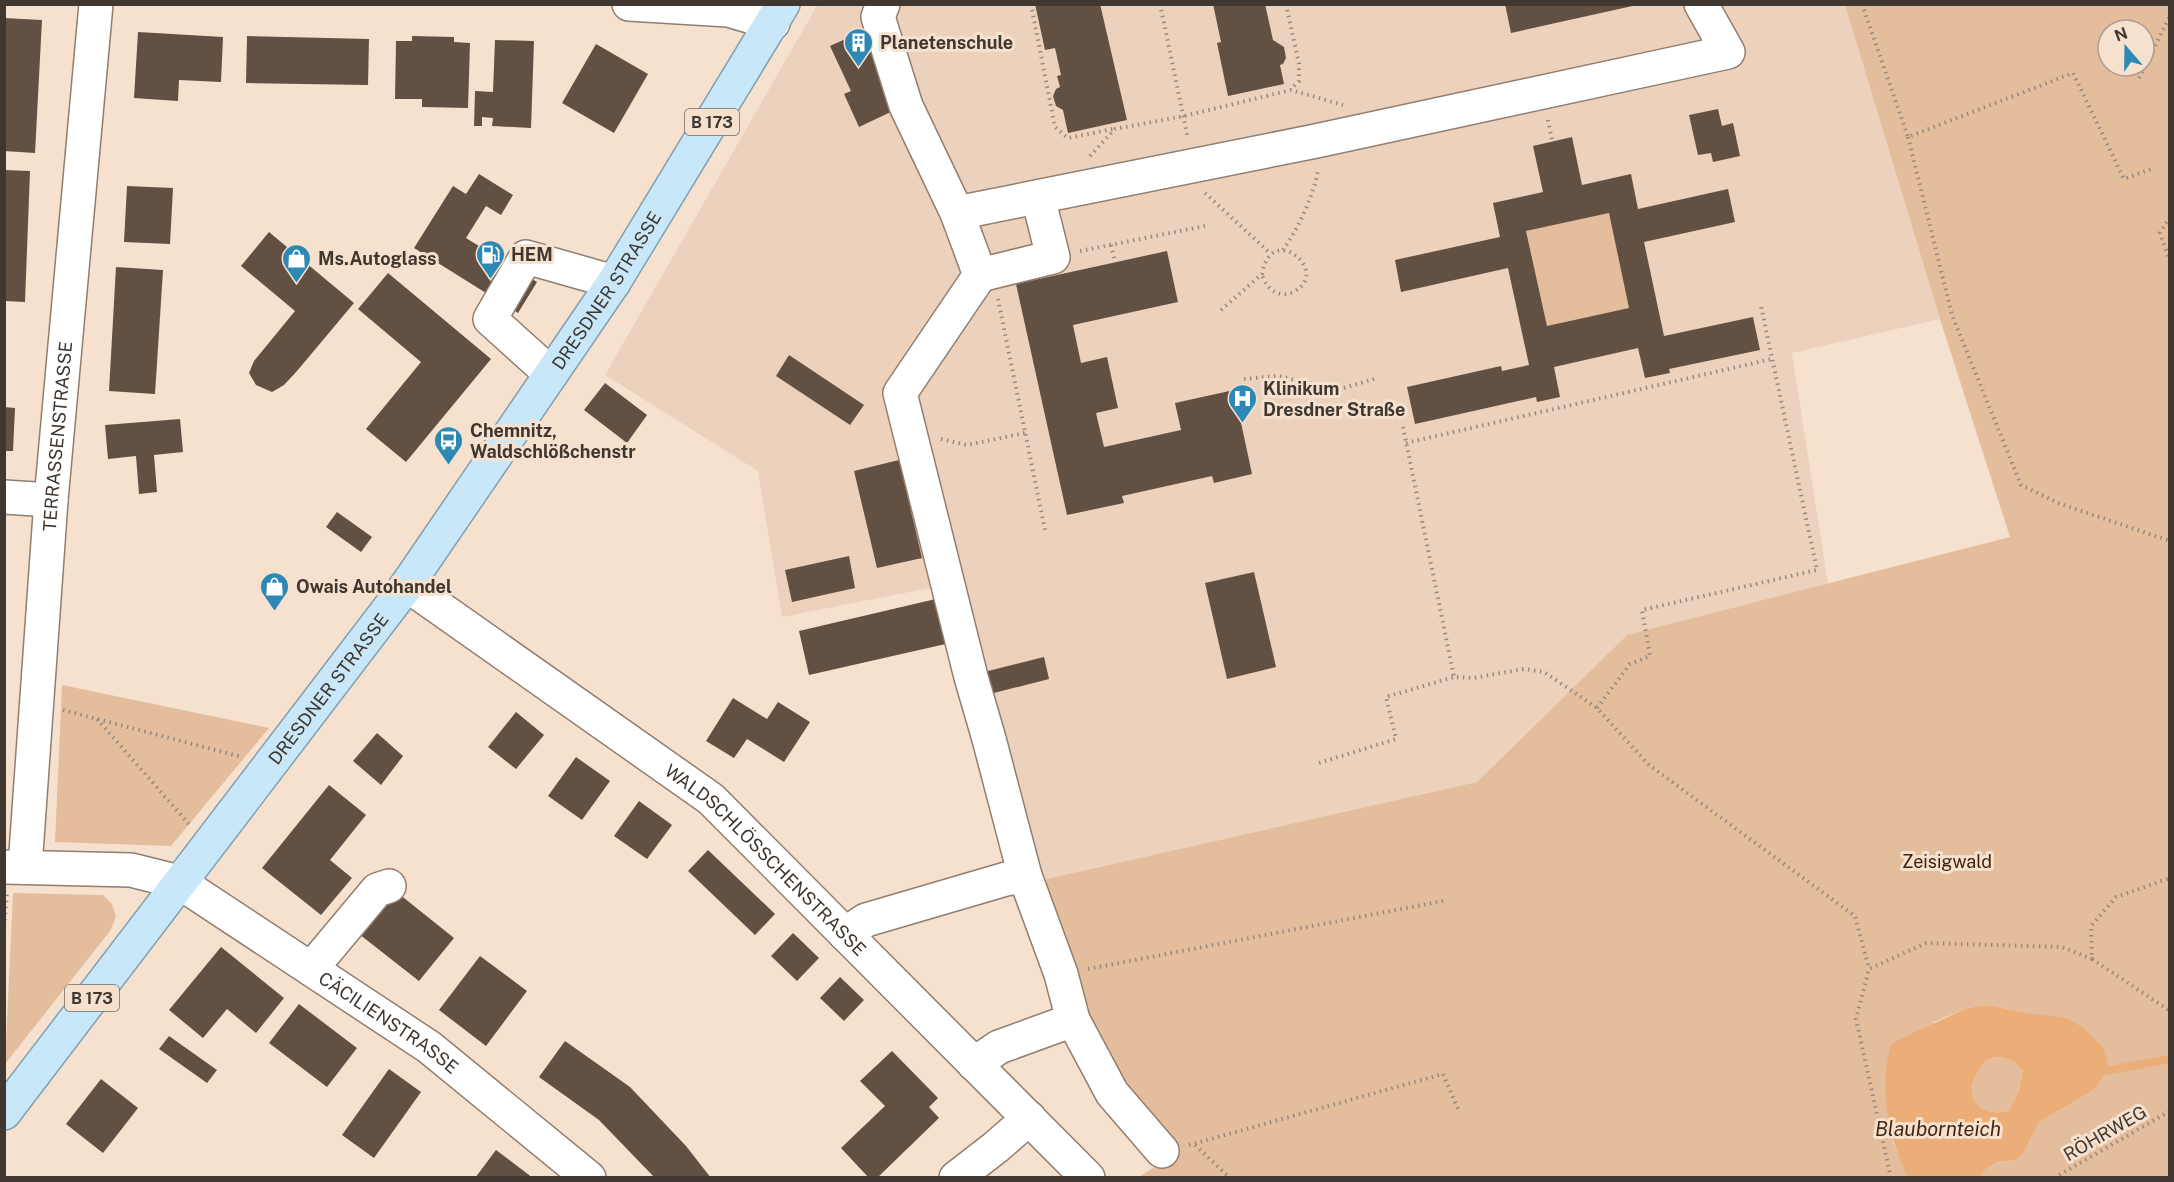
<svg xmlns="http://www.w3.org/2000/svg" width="2174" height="1182" viewBox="0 0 2174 1182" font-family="'Public Sans',sans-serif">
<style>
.built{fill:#ecd2bc}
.green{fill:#e4bd9c;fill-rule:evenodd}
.water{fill:#ebae78;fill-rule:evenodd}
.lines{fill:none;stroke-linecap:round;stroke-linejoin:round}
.stream{stroke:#ebae78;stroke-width:8}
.building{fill:#625042;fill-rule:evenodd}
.minor-casing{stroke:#917e6f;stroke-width:36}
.major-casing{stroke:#81a0b1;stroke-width:36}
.path{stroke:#988a7e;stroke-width:4;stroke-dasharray:1.5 4.5;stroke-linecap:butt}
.minor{stroke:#fff;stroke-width:33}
.major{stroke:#c8e8fa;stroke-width:33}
.labels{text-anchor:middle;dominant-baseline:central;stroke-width:6;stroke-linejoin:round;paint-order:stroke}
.shield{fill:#f6e1cf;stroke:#766a60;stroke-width:1.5}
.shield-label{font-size:16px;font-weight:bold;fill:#3f3730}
.poi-label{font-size:18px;font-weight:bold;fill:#3f3730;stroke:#f6e1cf;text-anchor:start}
.street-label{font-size:18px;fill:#3f3730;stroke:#f6e1cf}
.park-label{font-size:18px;fill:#3d240d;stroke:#f6e1cf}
.water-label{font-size:20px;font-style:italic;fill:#422811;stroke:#f6e1cf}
</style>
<rect width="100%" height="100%" fill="#f6e1cf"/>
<!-- built -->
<path class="built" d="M818 4 1845 5 1940 319 1792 353 1828 584 1627 635 1477 782 1033 882 940 586 782 617 758 471 605 375Z"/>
<!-- green -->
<g class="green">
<path d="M1845 5H2169V1177H1980L1987 1168 1998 1162 2016 1160 2023 1154 2039 1122 2094 1090 2108 1070 2034 1014 1987 1005 1967 1008 1934 1022 1893 1142 1907 1177H1139L1170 1157 1102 1062 1033 882 1477 782 1627 635 2010 537 1940 319ZM2108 30H2144V66H2108Z"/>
<path d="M1609 213 1629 308 1547 326 1526 231Z"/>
<path d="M62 685 269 728 171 846 55 842Z"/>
<path d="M13 893 103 895 112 904 116 917 110 931 5 1064Z"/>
<path d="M1997 1057C2009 1058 2015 1061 2023 1071L2019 1090 2009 1111C1994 1115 1973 1111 1972 1091 1971 1081 1981 1069 1986 1060Z"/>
</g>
<!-- water -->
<path class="water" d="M1987 1005 2034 1014 2067 1018 2085 1029 2103 1048 2107 1060 2108 1070 2094 1090 2039 1122 2023 1154 2016 1160 1998 1162 1987 1168 1980 1177H1907C1889 1137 1878 1090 1891 1045L1900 1039 1967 1008ZM1997 1057C2009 1058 2015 1061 2023 1071L2019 1090 2009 1111C1994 1115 1973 1111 1972 1091 1971 1081 1981 1069 1986 1060Z"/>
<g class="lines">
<!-- stream -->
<path class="stream" d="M2100 1072 2170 1059"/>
</g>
<!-- building -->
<g class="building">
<path d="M1035 4H1100L1127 120 1068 133 1063 110 1056 106 1053 96 1056 89 1060 87 1057 76 1061 75 1055 48 1045 50Z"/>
<path d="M1213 4H1265L1273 40 1284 47 1286 58 1283 64 1280 65 1284 84 1228 96 1217 43 1221 42Z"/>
<path d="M1505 4H1637V5L1511 33Z"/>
<path d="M4 18 42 20 35 153 4 151Z"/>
<path d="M138 32 223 37 221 82 179 80 178 101 134 98Z"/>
<path d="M861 32 897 109 859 127 844 94 851 91 830 46Z"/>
<path d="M247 36 369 39 368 85 246 83Z"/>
<path d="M412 36 454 37V42L470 43 468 108 422 107V99H395L396 41H412Z"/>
<path d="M495 40 534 41 531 128 492 126 493 118 482 117V126H474L475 91 493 92Z"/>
<path d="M596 44 648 74 614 133 562 103Z"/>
<path d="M1718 109 1722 126 1733 123 1740 156 1713 162 1711 153 1698 155 1689 115Z"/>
<path d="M1572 137 1582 185 1631 174 1638 209 1728 189 1735 222 1644 242 1664 336 1753 317 1760 350 1669 369 1670 373 1645 378 1638 348 1554 367 1560 397 1537 402 1536 397 1415 424 1407 387 1501 366 1502 371 1529 365 1508 268 1401 292 1395 260 1500 237 1493 203 1543 192 1533 146ZM1609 213 1629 308 1547 326 1526 231Z"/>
<path d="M4 170 30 171 25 302 4 301Z"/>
<path d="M479 174 513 195 501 215 486 206 466 238 537 282 518 313 414 248 453 186 466 194Z"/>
<path d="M127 186 173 188 170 244 124 242Z"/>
<path d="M269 232 354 303 297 371 284 385 272 392 256 385 249 373 254 361 295 311 241 266Z"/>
<path d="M1167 251 1178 302 1073 325 1081 363 1107 357 1118 408 1096 413 1104 447 1181 430 1175 403 1234 390 1252 474 1214 483 1212 476 1122 496 1124 503 1067 515 1016 284Z"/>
<path d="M116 267 163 270 155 394 109 391Z"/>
<path d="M388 273 491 359 406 462 366 429 421 362 358 309Z"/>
<path d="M789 355 864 405 850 425 776 376Z"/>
<path d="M605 383 647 415 627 443 584 410Z"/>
<path d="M4 407 15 408 13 451H4Z"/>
<path d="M180 419 183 452 154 455 157 492 139 494 136 456 108 459 105 425Z"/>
<path d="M899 460 922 558 877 568 854 471Z"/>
<path d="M337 512 372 537 361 552 326 527Z"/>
<path d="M849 556 855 588 792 602 785 570Z"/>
<path d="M1254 572 1276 667 1227 679 1205 583Z"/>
<path d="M940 598 950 643 809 675 799 631Z"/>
<path d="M1044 657 1049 679 986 695 980 673Z"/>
<path d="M733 698 767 719 778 702 810 722 784 762 747 739 734 758 706 741Z"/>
<path d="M516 712 544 735 516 769 488 747Z"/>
<path d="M377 733 403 756 381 785 353 761Z"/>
<path d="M576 757 610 781 582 820 548 796Z"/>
<path d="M329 785 366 815 330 860 352 878 321 915 262 868Z"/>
<path d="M639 801 672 825 647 859 614 836Z"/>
<path d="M708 850 775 914 755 935 688 871Z"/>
<path d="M394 890 454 938 419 981 359 934Z"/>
<path d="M793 933 819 958 797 981 771 956Z"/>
<path d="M221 947 284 998 256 1033 227 1009 203 1038 169 1010Z"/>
<path d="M480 956 527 991 486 1046 439 1010Z"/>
<path d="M840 977 864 1000 844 1021 820 998Z"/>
<path d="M299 1004 357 1048 327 1087 269 1043Z"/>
<path d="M169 1036 217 1070 207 1083 159 1049Z"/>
<path d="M565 1041 630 1087 686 1146 711 1178H655L599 1120 539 1077Z"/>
<path d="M892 1051 938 1098 929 1107 939 1118 877 1178H869L841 1148 885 1106 860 1081Z"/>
<path d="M389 1069 421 1092 374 1158 342 1135Z"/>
<path d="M101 1079 138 1108 103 1153 66 1124Z"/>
<path d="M496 1150 533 1178H475Z"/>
</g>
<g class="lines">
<defs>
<g id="minor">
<path d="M629 4 728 10 773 23"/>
<path d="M883 4 878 17 906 106 957 213 980 275 1053 257 1038 197"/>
<path d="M957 213 1316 141 1728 52 1701 4"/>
<path d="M980 275 900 393 971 677 989 739 1025 876"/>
<path d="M551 374 490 319 526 257 614 282"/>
<path d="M4 497 51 500"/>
<path id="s1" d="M407 585 711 799 1088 1178"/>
<path id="s2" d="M4 867 131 870 179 882 429 1047 589 1178"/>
<path id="s3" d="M25 867 51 500 96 4"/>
<path d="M845 934 866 920 1006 879 1025 876 1061 974 1073 1020 999 1047 974 1064"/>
<path d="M311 969 377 890 389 886"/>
<path d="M1073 1020 1112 1093 1162 1151"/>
<path d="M956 1178 996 1147 1029 1118"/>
</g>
<g id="major">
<path id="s4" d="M4 1113 407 585 614 282 783 4"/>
</g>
</defs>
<!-- minor casing -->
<use href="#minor" class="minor-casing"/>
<!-- major casing -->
<use href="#major" class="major-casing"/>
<!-- path -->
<g class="path">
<path d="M1031 4 1055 127 1068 138 1113 129"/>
<path d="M1160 4 1188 139"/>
<path d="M1286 4 1299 64V81L1291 89"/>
<path d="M1862 4 1908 137 2073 73 2124 179 2154 168"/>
<path d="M2139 78 2170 16"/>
<path d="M1548 120 1552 141"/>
<path d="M1908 137 1952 315 2021 485 2058 503 2170 541"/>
<path d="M1090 156 1115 129 1184 116 1291 90 1343 105"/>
<path d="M1205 193 1271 254"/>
<path d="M2170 217 2160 233 2170 261"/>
<path d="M1111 245 1115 262"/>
<path d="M1283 250C1298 229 1314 195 1318 170"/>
<path d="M1080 251 1205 226"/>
<path d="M998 299 1045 530"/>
<path d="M1221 310 1262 274C1271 220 1333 273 1293 292 1279 299 1265 288 1262 274"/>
<path d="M1244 379 1278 376 1337 390 1374 379"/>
<path d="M1403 427 1454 677 1473 678 1524 669 1544 672 1597 708 1649 765 1855 916 1869 969"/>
<path d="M941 439 967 445 1025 433"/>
<path d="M1406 443 1772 359"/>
<path d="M1597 708 1630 664 1650 656 1642 610 1817 570 1761 306"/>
<path d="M63 710 242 757"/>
<path d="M97 719 189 824"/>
<path d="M1319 763 1396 739 1386 697 1454 677"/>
<path d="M4 926 7 894"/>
<path d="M2092 959 2170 1011"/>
<path d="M1088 969 1443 901"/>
<path d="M1189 1145 1443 1074 1458 1109"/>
<path d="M1195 1145 1230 1178"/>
<path d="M1366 1178V1177"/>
<path d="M1891 1178 1856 1019 1869 969 1926 943 2062 947 2092 959 2091 926 2116 897 2170 878"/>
<path d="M2054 1178 2170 1111"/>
</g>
<!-- minor -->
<use href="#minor" class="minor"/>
<!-- major -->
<use href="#major" class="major"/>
</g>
<!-- icons -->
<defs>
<symbol id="building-pin" viewBox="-11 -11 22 30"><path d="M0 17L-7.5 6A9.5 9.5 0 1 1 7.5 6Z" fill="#2c88b5" stroke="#f6e1cf"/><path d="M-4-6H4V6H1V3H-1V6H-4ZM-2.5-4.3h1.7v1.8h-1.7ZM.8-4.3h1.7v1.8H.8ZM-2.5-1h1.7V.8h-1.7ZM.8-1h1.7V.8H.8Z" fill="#fff"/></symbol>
<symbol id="fuel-pin" viewBox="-11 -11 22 30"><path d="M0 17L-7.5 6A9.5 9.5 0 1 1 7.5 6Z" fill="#2c88b5" stroke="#f6e1cf"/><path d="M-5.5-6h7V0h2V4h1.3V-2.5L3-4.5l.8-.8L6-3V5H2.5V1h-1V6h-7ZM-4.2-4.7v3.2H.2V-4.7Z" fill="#fff"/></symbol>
<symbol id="shop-pin" viewBox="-11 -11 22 30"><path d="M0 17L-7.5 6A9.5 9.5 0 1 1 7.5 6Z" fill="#2c88b5" stroke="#f6e1cf"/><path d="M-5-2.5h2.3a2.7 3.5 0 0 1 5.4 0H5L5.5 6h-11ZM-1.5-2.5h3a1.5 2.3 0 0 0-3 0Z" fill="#fff"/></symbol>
<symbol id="hospital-pin" viewBox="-11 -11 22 30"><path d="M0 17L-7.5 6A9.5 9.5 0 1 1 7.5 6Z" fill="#2c88b5" stroke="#f6e1cf"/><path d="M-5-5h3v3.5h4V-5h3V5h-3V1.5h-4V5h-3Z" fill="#fff"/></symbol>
<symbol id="bus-pin" viewBox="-11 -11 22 30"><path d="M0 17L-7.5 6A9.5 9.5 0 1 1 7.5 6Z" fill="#2c88b5" stroke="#f6e1cf"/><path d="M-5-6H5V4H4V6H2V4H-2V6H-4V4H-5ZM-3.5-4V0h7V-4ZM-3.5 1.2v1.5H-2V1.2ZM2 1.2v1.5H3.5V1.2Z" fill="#fff"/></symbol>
</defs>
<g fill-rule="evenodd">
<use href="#building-pin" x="842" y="26" width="33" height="45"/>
<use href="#fuel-pin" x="474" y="238" width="33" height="45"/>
<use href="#shop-pin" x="280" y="242" width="33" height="45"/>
<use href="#hospital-pin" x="1226" y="382" width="33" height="45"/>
<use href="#bus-pin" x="432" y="424" width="33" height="45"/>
<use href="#shop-pin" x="258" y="570" width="33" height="45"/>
</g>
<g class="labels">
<!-- shield labels -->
<g class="shield">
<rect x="685" y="109" width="54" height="26" rx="4.5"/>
<rect x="65" y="985" width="54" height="26" rx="4.5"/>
</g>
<g class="shield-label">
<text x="712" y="122">B 173</text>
<text x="92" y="998">B 173</text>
</g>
<!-- poi labels -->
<g class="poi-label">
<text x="880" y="42">Planetenschule</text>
<text x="511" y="254">HEM</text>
<text x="318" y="258">Ms.Autoglass</text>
<text x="1263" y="388">Klinikum<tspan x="1263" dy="21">Dresdner Straße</tspan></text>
<text x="470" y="430">Chemnitz,<tspan x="470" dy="21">Waldschlößchenstr</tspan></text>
<text x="296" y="586">Owais Autohandel</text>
</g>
<!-- street labels -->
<g class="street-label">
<text stroke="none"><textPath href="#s4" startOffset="1020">DRESDNER STRASSE</textPath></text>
<text stroke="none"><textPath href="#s3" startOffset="432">TERRASSENSTRASSE</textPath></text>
<text stroke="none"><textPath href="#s4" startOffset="534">DRESDNER STRASSE</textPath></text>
<text stroke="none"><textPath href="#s1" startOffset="453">WALDSCHLÖSSCHENSTRASSE</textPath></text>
<text stroke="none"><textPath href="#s2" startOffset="429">CÄCILIENSTRASSE</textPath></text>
<text transform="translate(2105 1133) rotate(-30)">RÖHRWEG</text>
</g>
<!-- park labels -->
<g class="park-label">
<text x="1947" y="861">Zeisigwald</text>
</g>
<!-- water labels -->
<g class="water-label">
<text x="1938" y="1129">Blaubornteich</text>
</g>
</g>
<!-- border -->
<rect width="2174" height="1182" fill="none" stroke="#3f3730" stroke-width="12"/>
<!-- north arrow -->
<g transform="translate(2126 48) rotate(340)"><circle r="28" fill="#f6e1cf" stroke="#ad9d8f" stroke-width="1.5"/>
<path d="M0-4.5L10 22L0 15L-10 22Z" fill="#2c88b5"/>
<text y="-9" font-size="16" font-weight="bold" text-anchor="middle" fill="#3f3730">N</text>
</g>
</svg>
